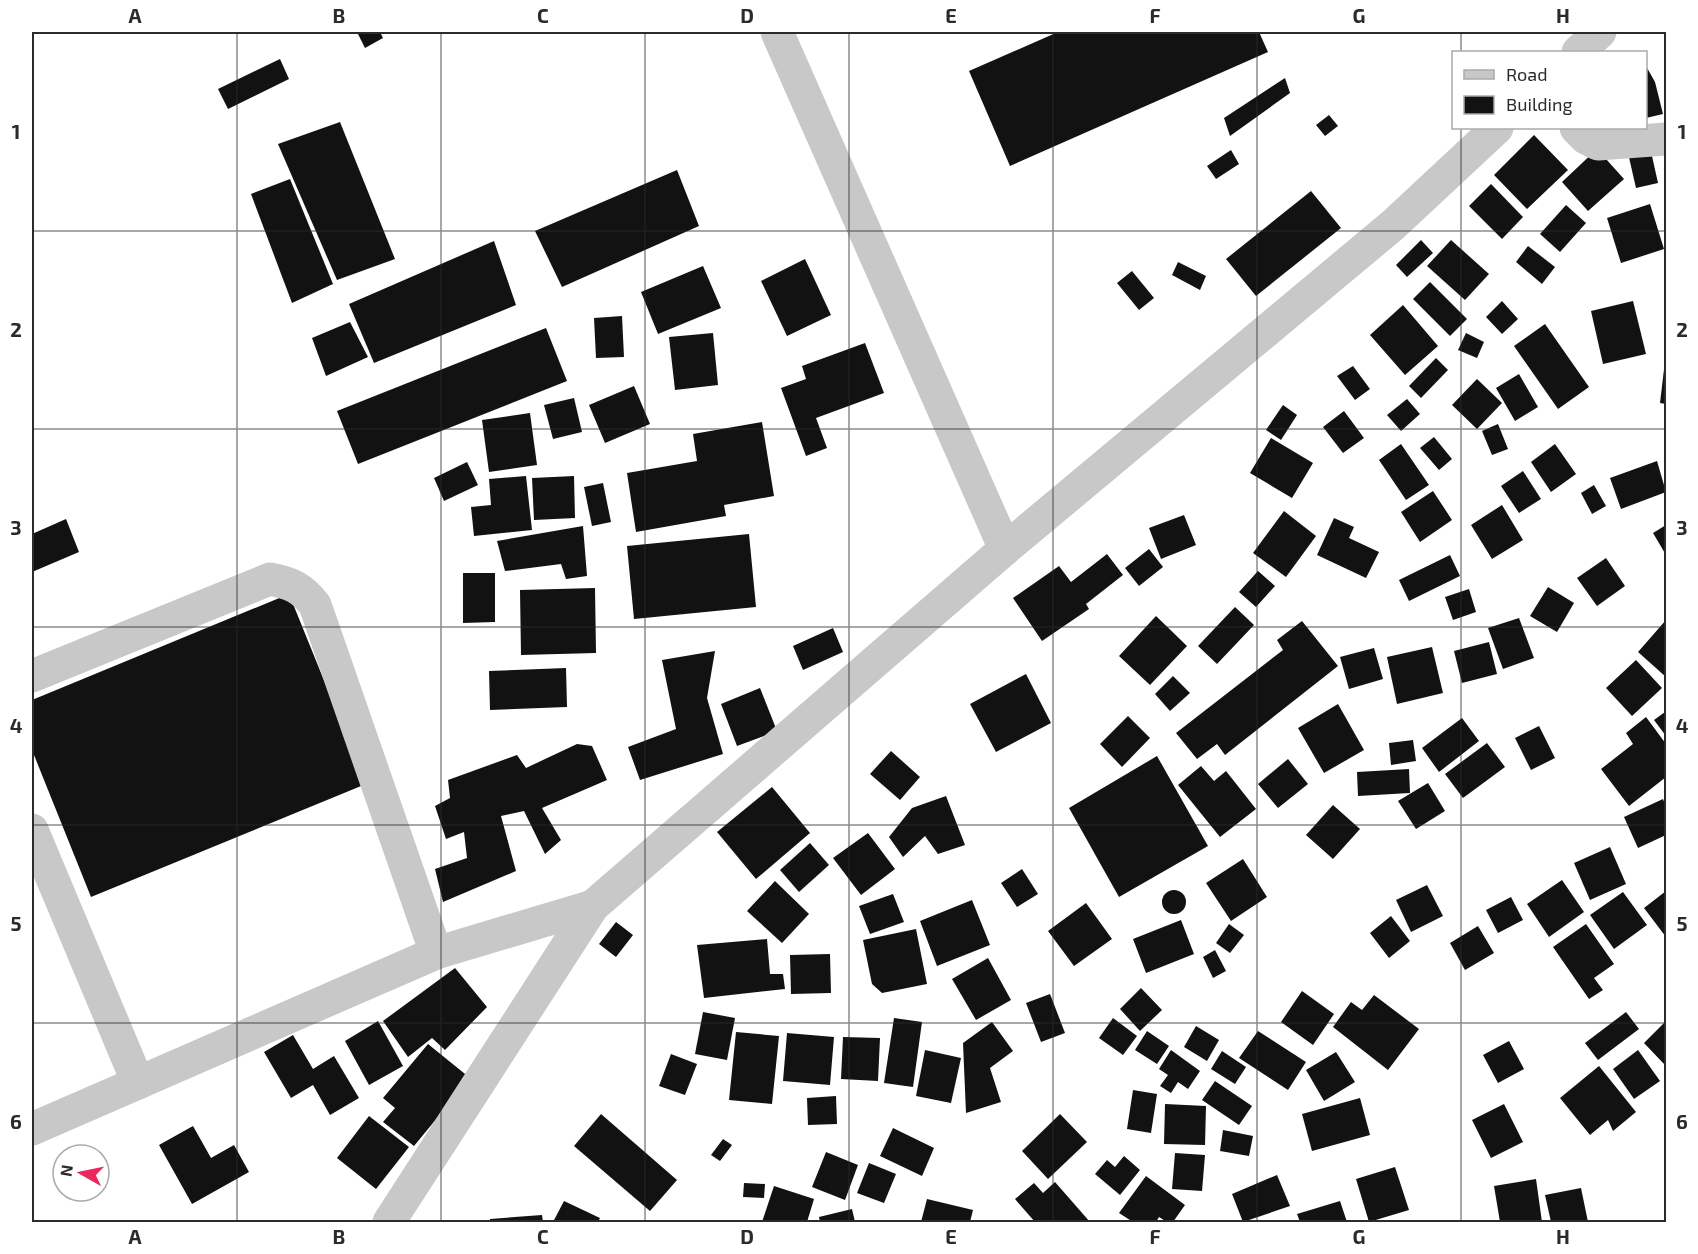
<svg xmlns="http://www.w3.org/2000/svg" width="1698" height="1254" viewBox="0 0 1698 1254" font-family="'Exo 2',sans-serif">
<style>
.building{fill:#121212}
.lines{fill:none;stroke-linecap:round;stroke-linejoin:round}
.minor{stroke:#c8c8c8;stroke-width:33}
.grid{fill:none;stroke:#2b2b2b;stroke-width:1.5;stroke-opacity:0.55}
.neatline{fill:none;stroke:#2b2b2b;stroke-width:2}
.grid-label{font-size:20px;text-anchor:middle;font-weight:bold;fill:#2b2b2b}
</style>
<rect width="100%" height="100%" fill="#fff"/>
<!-- building -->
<g class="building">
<path d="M357 32H380L383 38 365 48Z"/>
<path d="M1058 32H1259L1268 52 1010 166 969 71Z"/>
<path d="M280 59 289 79 228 109 218 89Z"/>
<path d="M1646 66 1655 82 1663 114 1646 118Z"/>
<path d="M1285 78 1290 93 1230 136 1224 118Z"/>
<path d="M1329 115 1338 126 1325 136 1316 125Z"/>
<path d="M340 122 395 259 337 280 278 144Z"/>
<path d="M1534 135 1568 170 1527 209 1494 175Z"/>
<path d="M1650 147 1658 183 1636 188 1628 153Z"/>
<path d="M1597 149 1624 179 1588 211 1562 182Z"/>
<path d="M1231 150 1239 164 1216 179 1207 166Z"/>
<path d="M677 170 699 226 562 287 535 231Z"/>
<path d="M290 179 333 284 292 303 251 194Z"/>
<path d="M1491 184 1523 217 1502 239 1469 206Z"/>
<path d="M1311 191 1341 228 1256 296 1226 259Z"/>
<path d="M1650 204 1664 249 1621 263 1607 218Z"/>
<path d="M1566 205 1586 223 1560 252 1540 234Z"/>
<path d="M1421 240 1433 253 1407 277 1396 265Z"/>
<path d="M1451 240 1489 274 1465 300 1427 266Z"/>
<path d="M494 241 516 305 374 363 349 304Z"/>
<path d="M1528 246 1555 267 1542 284 1516 262Z"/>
<path d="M805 259 831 315 787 336 761 281Z"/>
<path d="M1178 262 1206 276 1200 290 1172 275Z"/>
<path d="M703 266 721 308 658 334 641 292Z"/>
<path d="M1132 271 1154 298 1139 310 1117 283Z"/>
<path d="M1430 282 1467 319 1450 336 1413 299Z"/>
<path d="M1502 301 1518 319 1502 334 1486 317Z"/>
<path d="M1633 301 1646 354 1603 364 1591 311Z"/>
<path d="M1403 305 1438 346 1405 375 1370 335Z"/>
<path d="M622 316 624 357 596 358 594 318Z"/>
<path d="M350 322 368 357 326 376 312 338Z"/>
<path d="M1545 324 1589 387 1558 409 1514 346Z"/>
<path d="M546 328 567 381 358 464 337 411Z"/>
<path d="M713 333 718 385 675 390 669 337Z"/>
<path d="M1466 333 1484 342 1477 358 1458 350Z"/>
<path d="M865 343 884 393 816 418 827 448 806 456 781 388 806 379 802 366Z"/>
<path d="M1436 358 1448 370 1421 398 1409 386Z"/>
<path d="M1665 361H1666V404L1660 403Z"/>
<path d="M1353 366 1370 389 1355 400 1337 376Z"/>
<path d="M1519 374 1538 407 1515 421 1496 388Z"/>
<path d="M1477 379 1502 403 1477 429 1452 405Z"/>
<path d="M634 386 650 424 605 443 589 405Z"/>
<path d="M574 398 582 432 553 439 544 405Z"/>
<path d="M1407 399 1420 414 1401 431 1387 415Z"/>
<path d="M1283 405 1297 415 1281 440 1266 430Z"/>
<path d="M1344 411 1364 438 1343 453 1323 427Z"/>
<path d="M530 413 537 465 489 472 482 420Z"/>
<path d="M762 422 774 496 724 505 726 516 636 532 627 473 697 461 693 434Z"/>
<path d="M1498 424 1508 449 1492 455 1482 431Z"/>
<path d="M1434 437 1452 459 1439 470 1420 448Z"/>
<path d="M1271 438 1313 463 1292 498 1250 473Z"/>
<path d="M1401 444 1429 485 1406 500 1379 460Z"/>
<path d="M1555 444 1576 474 1551 492 1531 462Z"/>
<path d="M1657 461 1666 492 1621 509 1610 478Z"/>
<path d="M467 462 478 485 444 501 434 478Z"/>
<path d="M1523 471 1541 499 1519 513 1501 486Z"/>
<path d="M526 476 532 530 474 536 471 507 491 505 489 479Z"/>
<path d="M574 476 575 518 534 520 532 478Z"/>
<path d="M603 483 611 522 592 526 584 487Z"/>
<path d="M1594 485 1606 506 1592 514 1581 493Z"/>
<path d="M1433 491 1452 520 1420 542 1401 512Z"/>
<path d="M1502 505 1523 540 1492 559 1471 525Z"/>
<path d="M1284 511 1316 536 1286 577 1253 553Z"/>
<path d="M1184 515 1196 545 1161 559 1149 528Z"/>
<path d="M1334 518 1354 527 1349 538 1379 552 1366 578 1317 555Z"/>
<path d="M66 519 79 552 32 572V534Z"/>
<path d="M1666 525V555L1653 533Z"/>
<path d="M583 526 587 576 566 579 561 564 505 571 497 541Z"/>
<path d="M749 534 756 607 634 619 627 546Z"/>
<path d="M1149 549 1163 567 1139 586 1125 568Z"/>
<path d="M1107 554 1123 575 1086 604 1089 609 1042 641 1013 598 1059 566 1071 582Z"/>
<path d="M1450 555 1460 576 1409 601 1399 580Z"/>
<path d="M1606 558 1625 586 1597 606 1577 578Z"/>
<path d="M1258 571 1275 586 1256 607 1239 592Z"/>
<path d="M463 573H495V622L463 623Z"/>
<path d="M1548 587 1574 603 1557 632 1530 616Z"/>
<path d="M595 588 596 653 521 655 520 590Z"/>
<path d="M1469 589 1476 612 1453 620 1445 597Z"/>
<path d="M289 594 366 784 91 897 32 750V700Z"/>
<path d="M1235 607 1254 625 1217 664 1198 646Z"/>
<path d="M1156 616 1187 646 1150 685 1119 656Z"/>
<path d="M1519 618 1534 658 1503 669 1488 628Z"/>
<path d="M1666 620V677L1638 652Z"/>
<path d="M1302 621 1338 666 1225 755 1217 744 1197 759 1176 733 1283 650 1277 640Z"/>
<path d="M833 628 843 652 803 670 793 646Z"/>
<path d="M1489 642 1497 674 1462 683 1454 651Z"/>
<path d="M1432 647 1443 693 1397 704 1387 657Z"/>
<path d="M1374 648 1383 679 1349 689 1340 657Z"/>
<path d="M715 651 707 698 723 754 640 780 628 747 676 729 662 660Z"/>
<path d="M1636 660 1662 688 1632 716 1606 688Z"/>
<path d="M566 668 567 707 490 710 489 671Z"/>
<path d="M1026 674 1051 723 996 752 970 704Z"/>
<path d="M1173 676 1190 693 1170 711 1155 694Z"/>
<path d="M760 688 777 731 737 746 721 704Z"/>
<path d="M1338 704 1364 750 1324 773 1298 728Z"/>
<path d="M1665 712 1666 714V736L1654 720Z"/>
<path d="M1128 716 1150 738 1122 767 1100 744Z"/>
<path d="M1646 717 1666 744V777L1629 806 1601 769 1633 744 1626 733Z"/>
<path d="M1462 718 1479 741 1439 772 1422 748Z"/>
<path d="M1539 726 1555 758 1531 770 1515 738Z"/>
<path d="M1413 740 1416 761 1391 765 1389 743Z"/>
<path d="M1487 743 1505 767 1463 798 1445 774Z"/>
<path d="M577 744 592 746 607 780 542 808 561 840 545 854 524 811 501 816 516 871 443 902 435 869 467 858 464 832 446 839 435 806 450 798 448 780 517 755 526 768Z"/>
<path d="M891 751 920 777 900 800 870 774Z"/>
<path d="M1157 756 1208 846 1119 897 1069 808Z"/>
<path d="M1288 759 1308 784 1278 808 1258 784Z"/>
<path d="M1201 766 1214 781 1226 771 1256 809 1220 837 1178 785Z"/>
<path d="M1409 769 1410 793 1358 796 1357 772Z"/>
<path d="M1428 783 1445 811 1416 829 1398 801Z"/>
<path d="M772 787 810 833 756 879 717 832Z"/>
<path d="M946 796 965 845 938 854 925 836 903 857 889 837 912 808Z"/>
<path d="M1663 799 1666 807V835L1638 848 1624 817Z"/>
<path d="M1333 805 1360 829 1333 859 1306 835Z"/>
<path d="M868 833 895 869 861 895 833 858Z"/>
<path d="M810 843 829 865 799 892 780 870Z"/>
<path d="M1610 847 1626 884 1590 900 1574 863Z"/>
<path d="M1243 859 1267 897 1231 921 1206 883Z"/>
<path d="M1022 869 1038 894 1017 907 1001 883Z"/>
<path d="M1562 880 1584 912 1549 937 1527 904Z"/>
<path d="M775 881 809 914 782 943 747 911Z"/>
<path d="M1427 885 1443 916 1411 932 1396 900Z"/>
<circle cx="1174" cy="902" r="12"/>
<path d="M1666 891V937L1644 908Z"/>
<path d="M1623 892 1647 925 1614 949 1590 915Z"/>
<path d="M893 894 904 922 870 934 859 906Z"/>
<path d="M1511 897 1523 920 1498 933 1486 910Z"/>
<path d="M972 900 990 945 937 966 920 921Z"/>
<path d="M1086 903 1112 939 1074 966 1048 931Z"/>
<path d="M1391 916 1410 941 1389 958 1370 933Z"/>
<path d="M1181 920 1194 954 1146 973 1133 939Z"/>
<path d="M616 922 633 935 616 957 599 944Z"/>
<path d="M1229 924 1244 935 1230 953 1216 943Z"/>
<path d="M1586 924 1614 964 1594 978 1603 990 1589 999 1553 947Z"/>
<path d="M1478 926 1494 953 1465 970 1450 943Z"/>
<path d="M916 929 927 984 882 993 872 984 863 940Z"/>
<path d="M767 939 770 974H783L785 989 704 998 697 945Z"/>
<path d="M1215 950 1226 971 1213 978 1203 957Z"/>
<path d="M830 954 831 993 791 994 790 955Z"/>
<path d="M988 958 1011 1000 976 1020 952 979Z"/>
<path d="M455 968 487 1007 445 1050 432 1038 408 1057 383 1021Z"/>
<path d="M1141 988 1162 1010 1140 1031 1120 1009Z"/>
<path d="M1302 991 1334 1014 1313 1045 1281 1022Z"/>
<path d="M1050 994 1065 1033 1041 1042 1026 1003Z"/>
<path d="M1374 995 1419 1029 1388 1070 1333 1027 1351 1002 1362 1010Z"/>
<path d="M703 1012 735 1018 727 1060 695 1054Z"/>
<path d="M1626 1012 1639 1029 1598 1060 1585 1043Z"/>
<path d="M894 1018 922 1022 913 1087 884 1083Z"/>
<path d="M1113 1018 1137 1036 1123 1055 1099 1038Z"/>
<path d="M378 1021 403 1066 369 1085 345 1041Z"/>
<path d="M1666 1021V1061L1664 1064 1644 1043Z"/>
<path d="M992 1022 1013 1051 990 1068 1001 1102 966 1113 963 1043Z"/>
<path d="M1196 1026 1219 1040 1207 1061 1184 1047Z"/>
<path d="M1147 1031 1169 1046 1157 1064 1135 1050Z"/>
<path d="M1258 1031 1306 1062 1288 1090 1239 1058Z"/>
<path d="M736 1032 779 1036 772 1104 729 1100Z"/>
<path d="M787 1033 834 1037 830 1085 783 1081Z"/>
<path d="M293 1035 313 1069 334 1056 359 1098 330 1115 313 1085 291 1098 264 1052Z"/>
<path d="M843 1037 880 1038 878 1081 841 1079Z"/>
<path d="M1509 1041 1524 1069 1498 1083 1483 1055Z"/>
<path d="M428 1044 470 1078 414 1146 383 1122 395 1108 383 1098Z"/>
<path d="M925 1050 961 1058 951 1103 916 1096Z"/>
<path d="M1171 1050 1200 1071 1188 1089 1178 1082 1171 1093 1160 1086 1168 1075 1159 1069Z"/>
<path d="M1638 1050 1660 1081 1634 1099 1613 1069Z"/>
<path d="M1222 1051 1246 1067 1235 1084 1211 1069Z"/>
<path d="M1336 1052 1355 1082 1324 1101 1306 1070Z"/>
<path d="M671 1054 697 1064 685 1095 659 1086Z"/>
<path d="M1599 1066 1636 1112 1613 1131 1608 1120 1590 1135 1560 1098Z"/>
<path d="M1215 1081 1252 1106 1239 1125 1202 1100Z"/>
<path d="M1133 1090 1157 1094 1151 1133 1127 1129Z"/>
<path d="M836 1096 837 1124 808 1125 807 1098Z"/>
<path d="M1360 1098 1370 1135 1312 1151 1302 1114Z"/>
<path d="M1165 1104 1206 1106 1205 1145 1164 1144Z"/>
<path d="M1504 1104 1523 1142 1491 1158 1472 1120Z"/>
<path d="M601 1114 677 1180 650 1211 574 1146Z"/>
<path d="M1060 1114 1087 1142 1048 1179 1022 1151Z"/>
<path d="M369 1116 409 1147 376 1189 337 1158Z"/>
<path d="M193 1126 211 1158 234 1145 249 1172 192 1204 159 1145Z"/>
<path d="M893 1128 934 1148 922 1176 880 1156Z"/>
<path d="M1223 1130 1253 1136 1249 1156 1220 1151Z"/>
<path d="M723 1139 732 1145 720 1161 711 1155Z"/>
<path d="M826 1152 858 1165 845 1200 812 1187Z"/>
<path d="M1175 1153 1205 1155 1202 1191 1172 1189Z"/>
<path d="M1124 1156 1140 1170 1120 1195 1095 1174 1107 1160 1115 1167Z"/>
<path d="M869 1163 896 1174 884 1203 857 1193Z"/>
<path d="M1395 1167 1409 1210 1369 1222 1356 1179Z"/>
<path d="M1277 1175 1290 1206 1243 1222 1232 1194Z"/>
<path d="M1146 1176 1185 1205 1173 1222H1167L1159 1217 1156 1222H1133L1119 1213Z"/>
<path d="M1536 1179 1542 1222H1500L1494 1186Z"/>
<path d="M1055 1182 1090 1222H1035L1015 1199 1034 1183 1043 1193Z"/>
<path d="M744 1183 765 1184 764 1198 743 1197Z"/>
<path d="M774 1186 814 1199 807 1222H762Z"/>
<path d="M1581 1188 1588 1222H1551L1545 1195Z"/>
<path d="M927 1199 973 1210 970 1222H921Z"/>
<path d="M564 1201 600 1218 598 1222H553Z"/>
<path d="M1340 1201 1347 1222H1300L1297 1214Z"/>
<path d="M852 1209 855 1222H820L819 1217Z"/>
<path d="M542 1215 543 1222H490V1219Z"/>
</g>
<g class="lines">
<!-- minor -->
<g class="minor">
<path d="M777 32 1005 549"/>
<path d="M1578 52 1600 32"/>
<path d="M1576 128 1586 138 1598 144 1666 139"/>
<path d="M32 676 270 579C291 583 302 588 315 605L436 953"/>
<path d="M32 830 138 1083"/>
<path d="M32 1129 436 953 593 906"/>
<path d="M389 1222 593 906 1005 549 1393 225 1497 128"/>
</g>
</g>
<!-- grid -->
<path class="grid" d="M237 32V1222M441 32V1222M645 32V1222M849 32V1222M1053 32V1222M1257 32V1222M1461 32V52M1461 128V1222M32 231H1666M32 429H1666M32 627H1666M32 825H1666M32 1023H1666"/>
<!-- border -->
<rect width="1698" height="1254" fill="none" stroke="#ffffff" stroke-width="66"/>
<!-- legend -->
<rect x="1452" y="51" width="195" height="78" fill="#ffffff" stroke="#aaaaaa" stroke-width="1.5"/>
<rect x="1464" y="70" width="30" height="9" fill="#c8c8c8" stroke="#aaaaaa" stroke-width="1.5"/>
<text x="1506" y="81" font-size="18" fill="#2b2b2b">Road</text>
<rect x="1464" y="96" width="30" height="18" fill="#121212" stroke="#aaaaaa" stroke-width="1.5"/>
<text x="1506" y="111" font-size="18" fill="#2b2b2b">Building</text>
<!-- north arrow -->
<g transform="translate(81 1173) rotate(279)"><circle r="28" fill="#ffffff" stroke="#aaaaaa" stroke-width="1.5"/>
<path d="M0-4.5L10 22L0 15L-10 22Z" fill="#e9275c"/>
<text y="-9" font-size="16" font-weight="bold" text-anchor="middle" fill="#2b2b2b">N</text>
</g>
<rect x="33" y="33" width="1632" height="1188" class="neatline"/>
<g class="grid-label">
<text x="135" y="23">A</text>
<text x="339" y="23">B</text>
<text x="543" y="23">C</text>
<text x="747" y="23">D</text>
<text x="951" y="23">E</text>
<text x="1155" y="23">F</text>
<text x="1359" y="23">G</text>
<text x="1563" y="23">H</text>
<text x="16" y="139">1</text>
<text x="1682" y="139">1</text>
<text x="16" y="337">2</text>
<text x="1682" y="337">2</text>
<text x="16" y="535">3</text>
<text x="1682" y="535">3</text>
<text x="16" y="733">4</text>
<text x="1682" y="733">4</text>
<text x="16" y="931">5</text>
<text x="1682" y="931">5</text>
<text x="16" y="1129">6</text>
<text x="1682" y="1129">6</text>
<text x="135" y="1244">A</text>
<text x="339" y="1244">B</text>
<text x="543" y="1244">C</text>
<text x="747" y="1244">D</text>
<text x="951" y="1244">E</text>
<text x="1155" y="1244">F</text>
<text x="1359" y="1244">G</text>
<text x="1563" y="1244">H</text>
</g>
</svg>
